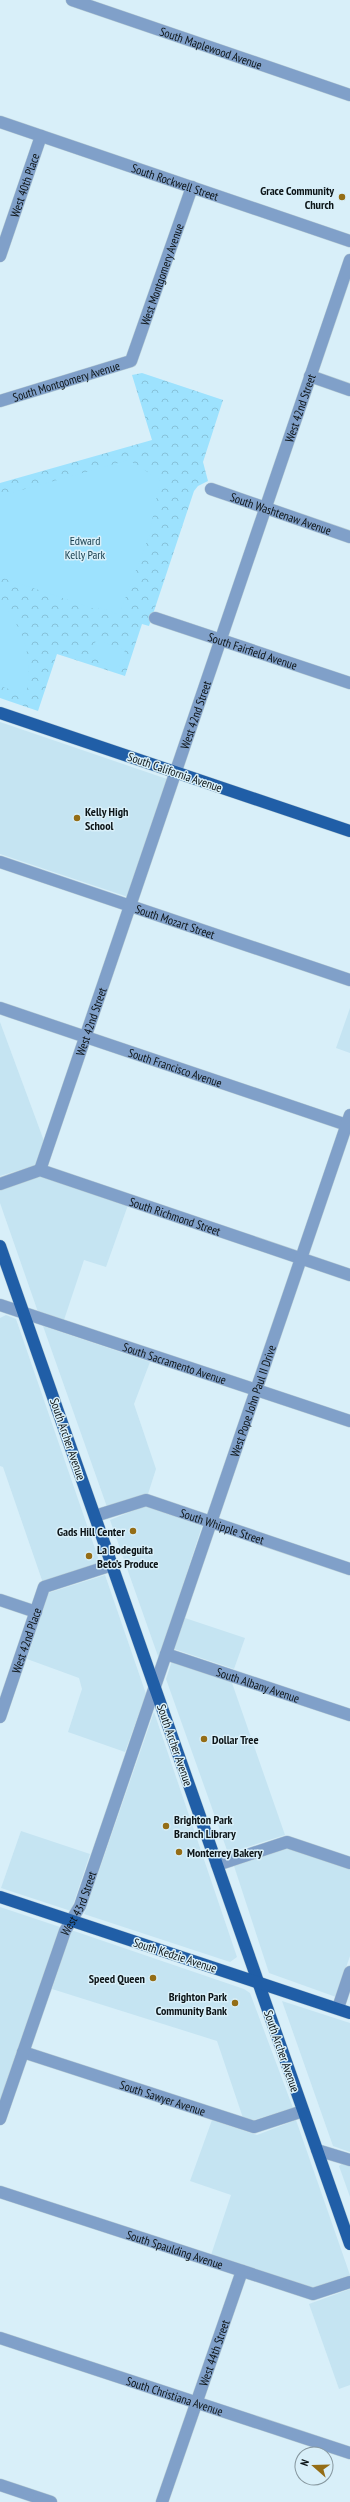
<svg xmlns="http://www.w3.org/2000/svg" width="350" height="2502" viewBox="0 0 350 2502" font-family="'PT Sans Narrow',sans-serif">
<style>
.built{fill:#c5e4f2}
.park{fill:url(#park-crowns)}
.pitch{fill:#9de2fe}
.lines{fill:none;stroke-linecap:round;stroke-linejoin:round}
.minor-casing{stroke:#b7ccd5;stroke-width:13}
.major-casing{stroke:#b7ccd5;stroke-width:13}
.minor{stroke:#80a0c9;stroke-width:12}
.major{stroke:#205ea7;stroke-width:12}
.poi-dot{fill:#946d16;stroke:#d8eff9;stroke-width:1.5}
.labels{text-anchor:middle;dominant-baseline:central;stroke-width:3;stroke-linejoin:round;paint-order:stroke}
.street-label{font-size:12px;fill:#0c1417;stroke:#d8eff9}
.poi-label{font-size:12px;font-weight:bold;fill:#0c1417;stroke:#d8eff9;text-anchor:start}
.park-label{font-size:12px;fill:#163d4c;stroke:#d8eff9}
</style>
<defs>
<pattern id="park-crowns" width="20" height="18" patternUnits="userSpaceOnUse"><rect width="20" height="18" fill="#9de2fe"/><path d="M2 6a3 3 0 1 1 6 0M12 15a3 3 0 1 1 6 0" fill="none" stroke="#86c1d9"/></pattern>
</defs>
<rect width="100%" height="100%" fill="#d8eff9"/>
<!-- built -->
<g class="built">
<path d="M0 722 167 779 128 897 0 854Z"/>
<path d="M350 1008V1053L336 1048Z"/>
<path d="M0 1022 44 1141 36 1165 0 1176Z"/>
<path d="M41 1176 128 1205 106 1267 84 1260 64 1320 38 1312 0 1203V1190Z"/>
<path d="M6 1315 16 1319 100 1563 43 1583 3 1467 0 1466V1318Z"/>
<path d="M43 1326 150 1362 134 1404 156 1469 148 1494 107 1507Z"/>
<path d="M145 1506 202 1526 159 1659 110 1520Z"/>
<path d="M105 1575 146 1694 125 1752 68 1732 82 1689 79 1678 27 1659 48 1593Z"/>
<path d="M185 1618 245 1638 234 1669 174 1649Z"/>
<path d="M172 1661 231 1680 285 1835 228 1853 166 1679Z"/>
<path d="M154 1712 237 1957 230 1962 84 1914Z"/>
<path d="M21 1831 90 1854 71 1911 1 1888Z"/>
<path d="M289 1848 350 1868V1956L336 1997 269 1973 234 1866Z"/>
<path d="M0 1907 60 1927 0 2100Z"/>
<path d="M71 1930 244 1989 250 1993 293 2108 254 2120 243 2118 217 2041 52 1989Z"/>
<path d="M282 2001 350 2023V2152L333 2146Z"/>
<path d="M212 2120 257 2135 296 2120 350 2275 312 2288 211 2255 231 2195 190 2181Z"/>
<path d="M343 2163 350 2165V2197L339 2166Z"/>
<path d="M350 2289V2385L339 2389 309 2304Z"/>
</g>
<!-- park -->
<path class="park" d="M142 373 223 400 203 462 208 481 198 486 194 491 149 626 142 624 125 676 57 654 38 711 0 698V483L152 440 132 375Z"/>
<!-- pitch -->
<g class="pitch">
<path d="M129 460 160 480 149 536 120 612 117 614 99 607 98 610 0 577V496Z"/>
<path d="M0 600C24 630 34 657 26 695L0 686Z"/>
<path d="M96 640 125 650 119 667 90 657Z"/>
</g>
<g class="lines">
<defs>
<g id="minor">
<path id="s1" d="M72 0 350 95"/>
<path id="s2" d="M0 122 350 241"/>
<path id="s3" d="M0 256 41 136"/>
<path d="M310 376 350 390"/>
<path id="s4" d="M0 401 131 361 192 187"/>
<path id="s5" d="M211 489 350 537"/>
<path id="s6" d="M155 618 350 683"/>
<path id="s7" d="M0 862 350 980"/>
<path id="s8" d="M0 1008 350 1126"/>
<path id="s9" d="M40 1170 350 260"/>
<path id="s10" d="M0 1184 40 1170 350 1275"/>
<path id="s11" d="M0 1305 350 1421"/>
<path id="s12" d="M95 1516 146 1500 350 1569"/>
<path d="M0 1600 36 1612"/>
<path id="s13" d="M166 1654 350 1715"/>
<path id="s14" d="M0 1717 44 1587 112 1565"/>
<path d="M217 1865 287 1842 350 1863"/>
<path d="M338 2008 350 1972"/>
<path id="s15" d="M23 2052 254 2127 303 2111"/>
<path id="s16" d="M0 2119 65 1931 80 1906 350 1115"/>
<path d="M317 2150 350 2160"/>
<path id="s17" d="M0 2192 313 2294 350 2282"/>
<path id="s18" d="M0 2338 350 2453"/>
<path d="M0 2485 51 2502"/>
<path id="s19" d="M162 2502 242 2271"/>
</g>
<g id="major">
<path d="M0 713 350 831"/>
<path d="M0 1246 350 2244"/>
<path d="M0 1897 350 2013"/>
</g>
</defs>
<!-- minor casing -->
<use href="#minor" class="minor-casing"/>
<!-- major casing -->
<use href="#major" class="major-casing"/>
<!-- minor -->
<use href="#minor" class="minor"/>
<!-- major -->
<use href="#major" class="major"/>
</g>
<!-- markers -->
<g class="poi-dot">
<circle cx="342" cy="197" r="4"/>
<circle cx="77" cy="818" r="4"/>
<circle cx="133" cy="1531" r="4"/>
<circle cx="89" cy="1556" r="4"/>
<circle cx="204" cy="1739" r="4"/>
<circle cx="166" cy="1826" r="4"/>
<circle cx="179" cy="1852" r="4"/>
<circle cx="153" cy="1978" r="4"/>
<circle cx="235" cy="2003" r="4"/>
</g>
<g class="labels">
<!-- street labels -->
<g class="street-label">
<text stroke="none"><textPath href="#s1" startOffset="147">South Maplewood Avenue</textPath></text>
<text stroke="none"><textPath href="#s2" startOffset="185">South Rockwell Street</textPath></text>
<text stroke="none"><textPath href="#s3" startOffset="75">West 40th Place</textPath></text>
<text stroke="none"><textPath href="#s4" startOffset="229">West Montgomery Avenue</textPath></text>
<text stroke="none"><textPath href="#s4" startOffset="69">South Montgomery Avenue</textPath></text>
<text stroke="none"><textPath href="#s9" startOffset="805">West 42nd Street</textPath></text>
<text stroke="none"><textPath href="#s5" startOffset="74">South Washtenaw Avenue</textPath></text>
<text stroke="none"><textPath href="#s6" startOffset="103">South Fairfield Avenue</textPath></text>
<text stroke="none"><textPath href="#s9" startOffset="481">West 42nd Street</textPath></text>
<text transform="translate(175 772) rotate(19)">South California Avenue</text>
<text stroke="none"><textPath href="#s7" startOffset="185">South Mozart Street</textPath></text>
<text stroke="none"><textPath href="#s9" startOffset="157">West 42nd Street</textPath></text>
<text stroke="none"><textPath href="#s8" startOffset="185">South Francisco Avenue</textPath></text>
<text stroke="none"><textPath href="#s10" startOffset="185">South Richmond Street</textPath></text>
<text stroke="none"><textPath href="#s11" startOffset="184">South Sacramento Avenue</textPath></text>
<text stroke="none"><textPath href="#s16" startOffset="762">West Pope John Paul II Drive</textPath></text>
<text transform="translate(68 1439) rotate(71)">South Archer Avenue</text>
<text stroke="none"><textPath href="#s12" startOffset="134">South Whipple Street</textPath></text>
<text stroke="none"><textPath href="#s14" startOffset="81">West 42nd Place</textPath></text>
<text stroke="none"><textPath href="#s13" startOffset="97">South Albany Avenue</textPath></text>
<text transform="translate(175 1745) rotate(71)">South Archer Avenue</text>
<text stroke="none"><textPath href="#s16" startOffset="230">West 43rd Street</textPath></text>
<text transform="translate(175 1955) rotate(18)">South Kedzie Avenue</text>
<text transform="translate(282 2051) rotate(71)">South Archer Avenue</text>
<text stroke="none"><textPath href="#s15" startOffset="147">South Sawyer Avenue</textPath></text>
<text stroke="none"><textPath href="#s17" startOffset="184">South Spaulding Avenue</textPath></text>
<text stroke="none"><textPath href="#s19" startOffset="158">West 44th Street</textPath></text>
<text stroke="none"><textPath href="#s18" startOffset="184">South Christiana Avenue</textPath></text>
</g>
<!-- poi labels -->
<g class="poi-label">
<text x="334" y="190" text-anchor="end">Grace Community<tspan x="334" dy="14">Church</tspan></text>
<text x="85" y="811">Kelly High<tspan x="85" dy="14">School</tspan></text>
<text x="125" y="1531" text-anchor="end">Gads Hill Center</text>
<text x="97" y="1549">La Bodeguita<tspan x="97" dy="14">Beto’s Produce</tspan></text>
<text x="212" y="1739">Dollar Tree</text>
<text x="174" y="1819">Brighton Park<tspan x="174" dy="14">Branch Library</tspan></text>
<text x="187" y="1852">Monterrey Bakery</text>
<text x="145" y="1978" text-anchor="end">Speed Queen</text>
<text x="227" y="1996" text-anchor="end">Brighton Park<tspan x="227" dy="14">Community Bank</tspan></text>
</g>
<!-- park labels -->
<g class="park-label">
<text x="85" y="540">Edward<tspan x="85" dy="14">Kelly Park</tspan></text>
</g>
</g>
<!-- north arrow -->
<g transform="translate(314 2466) rotate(290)"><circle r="19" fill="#d8eff9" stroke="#86979f"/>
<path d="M0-3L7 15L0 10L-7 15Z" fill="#946d16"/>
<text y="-6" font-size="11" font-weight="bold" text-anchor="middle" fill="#0c1417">N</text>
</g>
</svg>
